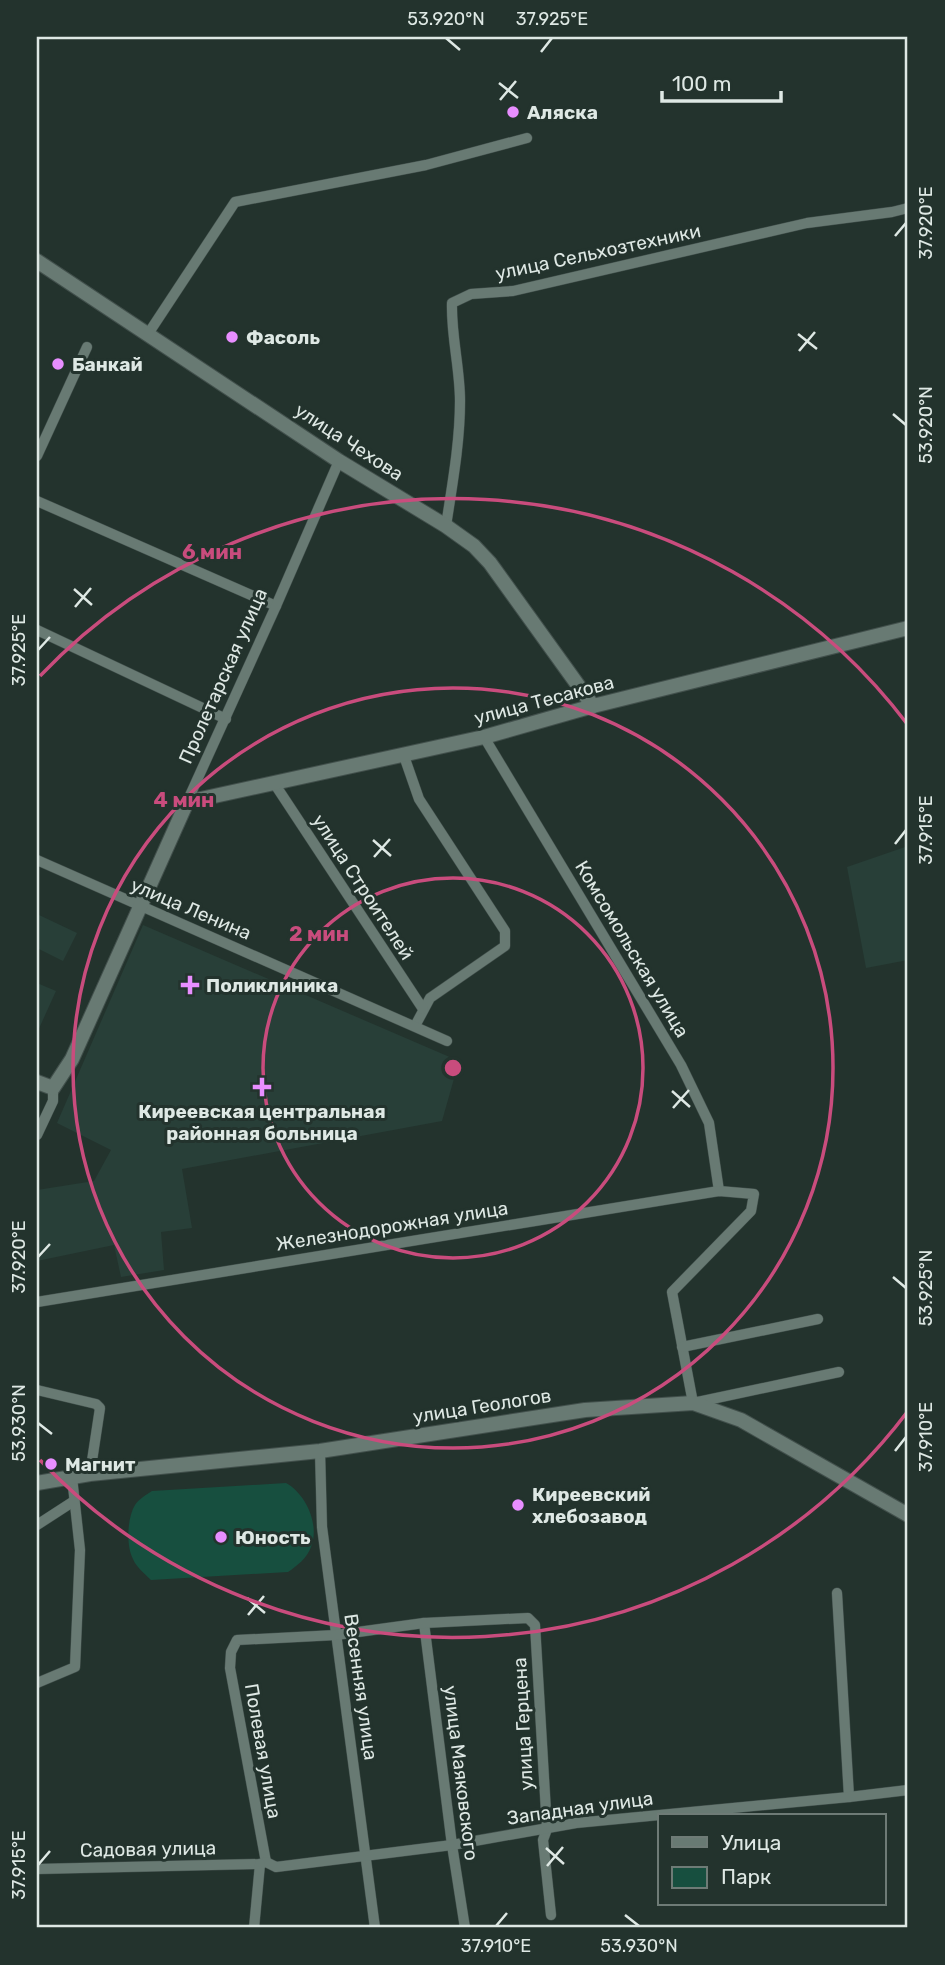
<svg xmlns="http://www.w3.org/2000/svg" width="945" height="1965" viewBox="0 0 945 1965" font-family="Rubik,sans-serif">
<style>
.built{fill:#283f38}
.green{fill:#174f3f}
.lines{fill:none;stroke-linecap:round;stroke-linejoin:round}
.street-casing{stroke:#42504c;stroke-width:11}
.secondary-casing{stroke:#42504c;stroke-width:16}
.street{stroke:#687a73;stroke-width:10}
.secondary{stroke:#687a73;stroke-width:14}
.ticks{fill:none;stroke:#dee8e4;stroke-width:2.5}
.ring{fill:none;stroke:#c94c7d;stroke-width:3.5}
.poi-dot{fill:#e88eff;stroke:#23332d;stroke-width:2.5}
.labels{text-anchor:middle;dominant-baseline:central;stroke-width:6;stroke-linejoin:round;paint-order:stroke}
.poi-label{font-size:19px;font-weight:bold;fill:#dee8e4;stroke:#23332d;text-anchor:start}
.street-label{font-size:19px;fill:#dee8e4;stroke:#23332d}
.centre{fill:#c94c7d;stroke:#23332d;stroke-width:3.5}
.ring-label{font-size:21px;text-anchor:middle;font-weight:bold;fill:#c94c7d;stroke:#23332d;stroke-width:6;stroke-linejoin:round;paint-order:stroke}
.neatline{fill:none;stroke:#dee8e4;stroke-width:2.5}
.ticks-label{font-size:18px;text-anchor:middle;fill:#dee8e4}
</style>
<rect width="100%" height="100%" fill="#23332d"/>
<!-- built -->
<g class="built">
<path d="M908 846V960L866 968 847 867Z"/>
<path d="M37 914 77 933 63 961 37 948Z"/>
<path d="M143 925 459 1061 442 1121 182 1169 192 1228 161 1232 164 1270 121 1277 114 1245 37 1261V1190L94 1181 111 1150 57 1123Z"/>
<path d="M37 983 56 991 37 1033Z"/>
</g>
<!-- green -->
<path class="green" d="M286 1483C306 1494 320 1525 311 1547 307 1558 297 1566 288 1572L151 1580C145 1574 136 1567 133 1559 126 1546 127 1518 135 1505 139 1499 146 1495 152 1491Z"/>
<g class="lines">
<defs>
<g id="street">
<path d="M148 334 235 202 426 165 527 138"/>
<path d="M37 456 87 347"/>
<path d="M37 501 276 606"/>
<path d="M446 526C452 486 460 443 460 401 460 368 451 336 452 303L471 294 513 291 807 223 892 212 908 208"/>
<path d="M37 630 226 719"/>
<path d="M484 737 681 1065 709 1123 719 1191"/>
<path d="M404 756 419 799 505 931V946L430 998 415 1026"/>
<path d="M274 783 423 1009"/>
<path d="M187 802 276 606 339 461"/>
<path d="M37 860 447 1041"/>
<path d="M37 1135 53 1101V1088"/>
<path d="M37 1302 719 1191 754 1194 751 1211 672 1292 693 1403 839 1372"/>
<path d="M682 1347 818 1319"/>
<path d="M37 1390 96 1404 100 1408 90 1474"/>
<path d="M320 1451 322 1527 375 1928"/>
<path d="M37 1525 74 1501"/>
<path d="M837 1593 849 1797"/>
<path d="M424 1623 452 1845 465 1928"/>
<path d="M37 1683 75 1667 80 1550 72 1477"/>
<path d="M266 1862 230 1668 231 1652 237 1640 336 1635 424 1623 528 1618 535 1625 547 1829 543 1840 551 1915"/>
<path d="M37 1869 260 1864 266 1862 276 1867 452 1845 576 1823 849 1797 908 1790"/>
<path d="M254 1928 260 1864"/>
</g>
<g id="secondary">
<path d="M37 261 339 461 446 526 474 546 490 563 593 706"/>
<path d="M37 1082 53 1088 72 1059 187 802 484 737 593 706 908 628"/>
<path d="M37 1483 90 1474 320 1451 585 1410 693 1403 741 1420 908 1515"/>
</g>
</defs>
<!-- street casing -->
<use href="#street" class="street-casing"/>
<!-- secondary casing -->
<use href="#secondary" class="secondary-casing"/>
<!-- street -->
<use href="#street" class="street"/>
<!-- secondary -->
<use href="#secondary" class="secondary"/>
</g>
<!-- ticks -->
<path class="ticks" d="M446 38 460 50M541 52 552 38M499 83 518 98M500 100 516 81M895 236 906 223M798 334 817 349M799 351 815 332M893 414 906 425M74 589 92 605M75 607 91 588M38 650 50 637M373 840 391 856M895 844 906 830M374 857 390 839M672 1091 690 1107M673 1108 689 1090M38 1257 50 1244M893 1277 906 1288M38 1423 52 1434M895 1451 906 1437M247 1598 265 1613M248 1615 264 1596M546 1848 564 1864M38 1865 50 1851M547 1866 563 1847M625 1915 639 1926M496 1926 507 1913"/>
<!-- distance rings -->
<g class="ring">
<circle cx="453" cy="1068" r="190"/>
<circle cx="453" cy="1068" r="380"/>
<path d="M908 1411A570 570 0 0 1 40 1460M40 676A570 570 0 0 1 908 725"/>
</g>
<!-- markers -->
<g class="poi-dot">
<circle cx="513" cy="112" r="7"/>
<circle cx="232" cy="337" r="7"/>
<circle cx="58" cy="364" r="7"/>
<path d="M186.5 974.5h7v7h7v7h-7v7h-7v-7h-7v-7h7z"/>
<path d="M258.5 1076.5h7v7h7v7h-7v7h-7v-7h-7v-7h7z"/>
<circle cx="51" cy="1464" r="7"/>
<circle cx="518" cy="1505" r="7"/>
<circle cx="221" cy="1537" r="7"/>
</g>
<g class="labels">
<!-- poi labels -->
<g class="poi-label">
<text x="527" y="112">Аляска</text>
<text x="246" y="337">Фасоль</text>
<text x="72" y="364">Банкай</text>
<text x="206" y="985">Поликлиника</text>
<text x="262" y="1111" text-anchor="middle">Киреевская центральная<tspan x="262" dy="22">районная больница</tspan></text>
<text x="65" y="1464">Магнит</text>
<text x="532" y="1494">Киреевский<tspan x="532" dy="22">хлебозавод</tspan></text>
<text x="235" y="1537">Юность</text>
</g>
<!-- street labels -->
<g class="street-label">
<text transform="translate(598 252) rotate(-12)">улица Сельхозтехники</text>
<text transform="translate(349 442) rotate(33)">улица Чехова</text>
<text transform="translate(223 676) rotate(-66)">Пролетарская улица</text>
<text transform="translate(544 700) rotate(-15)">улица Тесакова</text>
<text transform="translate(363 887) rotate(57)">улица Строителей</text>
<text transform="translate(191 909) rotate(23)">улица Ленина</text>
<text transform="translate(632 949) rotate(59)">Комсомольская улица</text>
<text transform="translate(392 1226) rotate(-9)">Железнодорожная улица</text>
<text transform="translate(482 1406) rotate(-9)">улица Геологов</text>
<text transform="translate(361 1687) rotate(82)">Весенняя улица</text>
<text transform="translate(523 1724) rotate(-93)">улица Герцена</text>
<text transform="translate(263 1751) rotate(80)">Полевая улица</text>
<text transform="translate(461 1773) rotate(83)">улица Маяковского</text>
<text transform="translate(580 1808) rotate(-8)">Западная улица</text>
<text transform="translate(148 1849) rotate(-1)">Садовая улица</text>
</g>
</g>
<circle cx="453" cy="1068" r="10" class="centre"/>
<g class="ring-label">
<text x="212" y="559">6 мин</text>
<text x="184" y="807">4 мин</text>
<text x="319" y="941">2 мин</text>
</g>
<!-- border -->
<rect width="945" height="1965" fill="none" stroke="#23332d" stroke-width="77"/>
<!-- legend -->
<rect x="658" y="1814" width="228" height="91" fill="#23332d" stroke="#6e7b76" stroke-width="2"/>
<rect x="672" y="1837" width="35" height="10" fill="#687a73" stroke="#6e7b76" stroke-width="2"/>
<text x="721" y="1850" font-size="21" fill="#dee8e4">Улица</text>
<rect x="672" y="1867" width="35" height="21" fill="#174f3f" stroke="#6e7b76" stroke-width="2"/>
<text x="721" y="1884" font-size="21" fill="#dee8e4">Парк</text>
<!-- scale -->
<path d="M662 91v10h119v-10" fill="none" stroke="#dee8e4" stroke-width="3.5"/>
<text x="672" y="91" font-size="21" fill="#dee8e4" stroke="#23332d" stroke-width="5" paint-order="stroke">100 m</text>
<rect x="38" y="38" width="868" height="1888" class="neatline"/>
<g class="ticks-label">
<text x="446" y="25">53.920°N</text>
<text x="552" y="25">37.925°E</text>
<text transform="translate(926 223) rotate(-90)" y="6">37.920°E</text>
<text transform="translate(926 425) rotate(-90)" y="6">53.920°N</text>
<text transform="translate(19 650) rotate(-90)" y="6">37.925°E</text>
<text transform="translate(926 830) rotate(-90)" y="6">37.915°E</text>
<text transform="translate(19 1257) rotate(-90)" y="6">37.920°E</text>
<text transform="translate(926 1288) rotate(-90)" y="6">53.925°N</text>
<text transform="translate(19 1423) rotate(-90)" y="6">53.930°N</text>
<text transform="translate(926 1437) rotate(-90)" y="6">37.910°E</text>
<text transform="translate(19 1865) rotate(-90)" y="6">37.915°E</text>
<text x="496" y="1952">37.910°E</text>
<text x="639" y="1952">53.930°N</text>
</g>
</svg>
